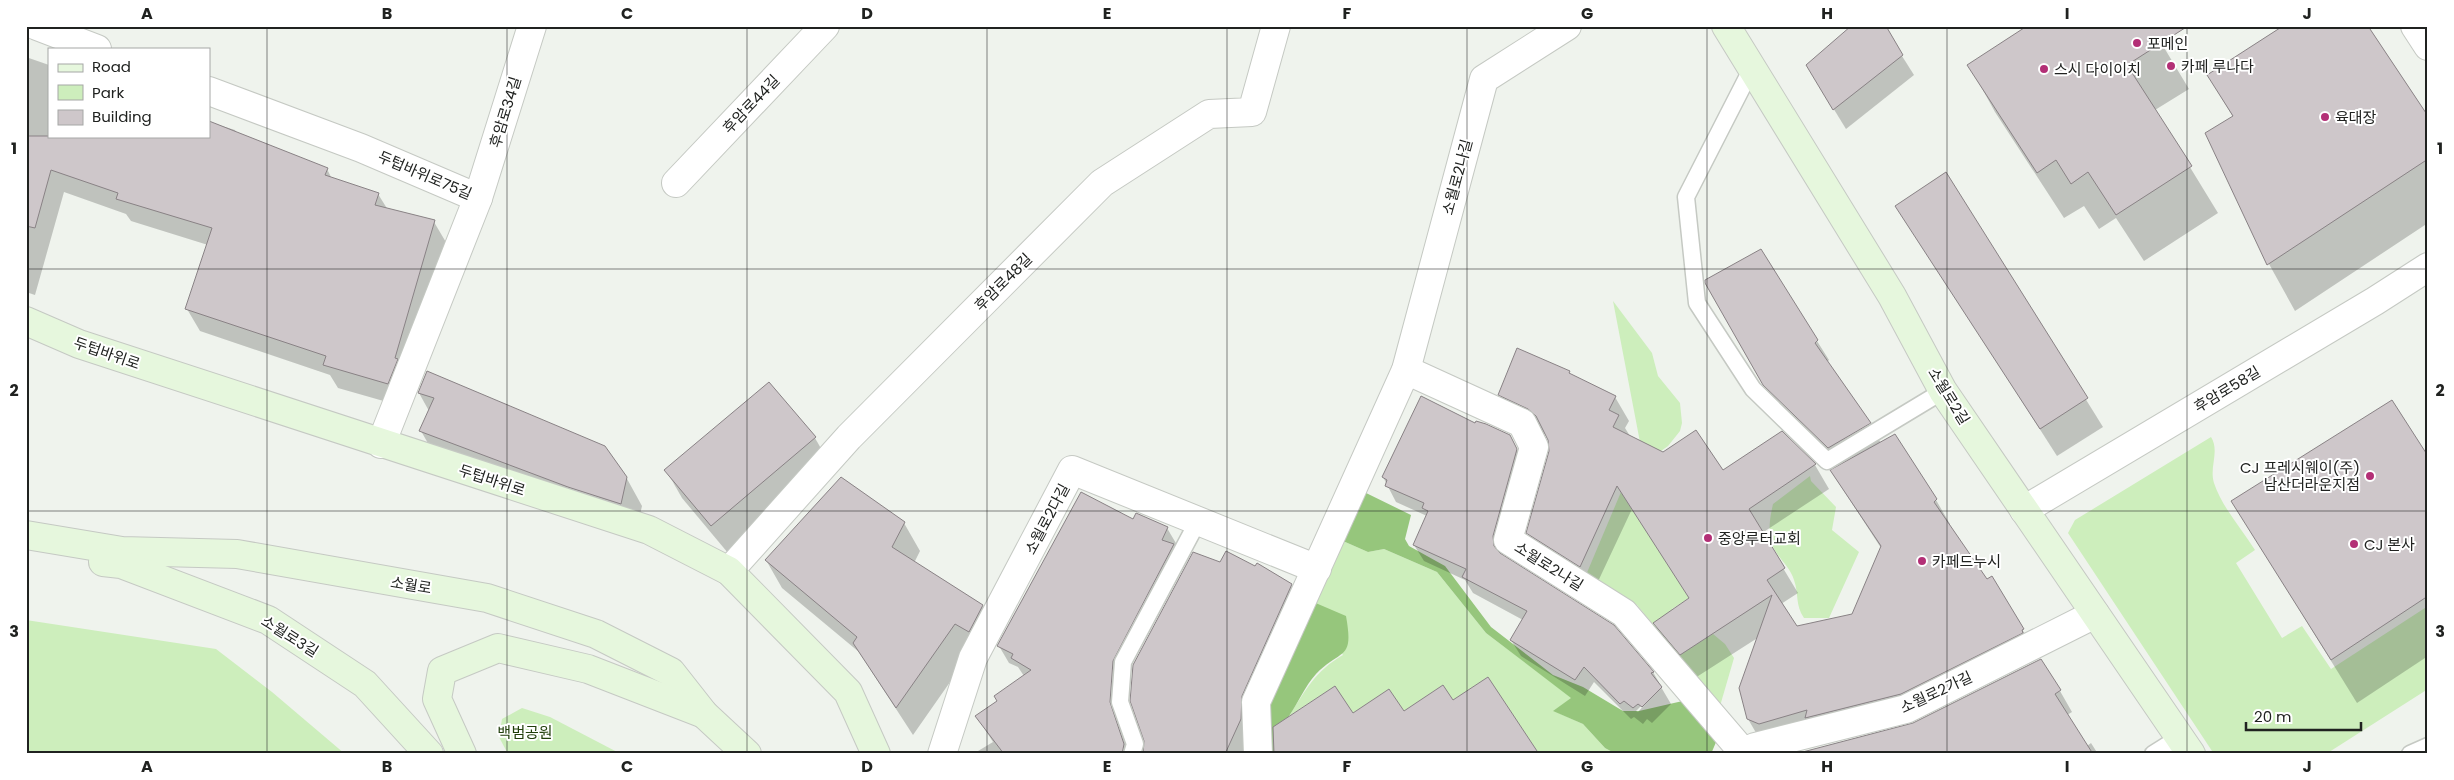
<svg xmlns="http://www.w3.org/2000/svg" width="2454" height="780" viewBox="0 0 2454 780" font-family="Poppins,'Noto Sans KR',sans-serif">
<style>
.green{fill:#cdeebc}
.forest{fill:#96c67c}
.shadow{fill:#0003}
.building{fill:#cec7ca;stroke:#898285}
.lines{fill:none;stroke-linecap:round;stroke-linejoin:round}
.service-casing{stroke:#c5c9c3;stroke-width:19}
.minor-casing{stroke:#c5c9c3;stroke-width:30}
.secondary-casing{stroke:#c5c9c3;stroke-width:30}
.service{stroke:#fff;stroke-width:16}
.minor{stroke:#fff;stroke-width:28}
.secondary{stroke:#e6f7dd;stroke-width:28}
.grid{fill:none;stroke:#202220;stroke-width:1;stroke-opacity:0.55}
.poi-dot{fill:#b32f76;stroke:#fff;stroke-width:2}
.labels{text-anchor:middle;dominant-baseline:central;stroke-width:4;stroke-linejoin:round;paint-order:stroke}
.poi-label{font-size:15px;fill:#202220;stroke:#fff;text-anchor:start}
.street-label{font-size:15px;fill:#202220;stroke:#fff}
.park-label{font-size:15px;fill:#213f0b;stroke:#fff}
.neatline{fill:none;stroke:#202220;stroke-width:2}
.grid-label{font-size:16px;text-anchor:middle;font-weight:bold;fill:#202220}
</style>
<rect width="100%" height="100%" fill="#eff3ed"/>
<!-- green -->
<g class="green">
<path d="M1613 301 1652 353 1658 376 1680 403 1682 423 1680 431 1668 446 1644 463Z"/>
<path d="M2211 437C2220 451 2209 467 2214 483 2222 507 2241 528 2255 550L2236 563 2282 638 2302 626 2331 669 2428 606V689L2326 754H2217L2212 751 2068 533 2075 520Z"/>
<path d="M1810 476 1811 481 1836 507 1832 530 1859 552 1829 618H1804C1795 605 1799 594 1794 580 1790 567 1779 559 1773 547 1767 534 1770 517 1773 504Z"/>
<path d="M1621 492 1689 598 1672 609 1695 645 1713 634 1725 644 1734 658 1720 706 1637 605 1586 575Z"/>
<path d="M1343 541 1368 552 1384 549 1437 572 1486 633 1572 698 1554 711 1583 724 1605 748 1616 754H1539L1488 677 1453 700 1443 685 1404 711 1389 689 1353 713 1335 686 1289 716C1306 690 1315 671 1343 655L1311 601Z"/>
<path d="M26 620 216 649 272 692 345 754H26Z"/>
<path d="M522 708 550 717 621 754H508L499 737 502 719Z"/>
</g>
<!-- forest -->
<g class="forest">
<path d="M1362 491 1411 515 1405 539 1409 546 1445 566 1491 627 1553 675 1583 687 1623 711H1639L1687 700 1719 735 1711 754H1616L1605 748 1583 724 1553 711 1571 698 1486 633 1437 572 1384 549 1368 552 1343 541Z"/>
<path d="M1311 601 1346 616C1354 661 1342 648 1316 674 1305 686 1298 703 1289 716L1314 754H1264L1262 710Z"/>
</g>
<!-- shadow -->
<g class="shadow">
<path d="M2151 26 2189 89 2155 110 2218 213 2144 261 2116 218 2099 229 2084 206 2064 218 1995 112 1969 65Z"/>
<path d="M1902 56 1914 75 1846 129 1819 85Z"/>
<path d="M26 57 49 65V136H209V122L235 130 237 134 327 169 332 179 378 194 388 210 434 222 447 244 401 406 338 388 330 375 200 331 187 309 208 245 131 221 126 214 64 192 35 295 26 292Z"/>
<path d="M2208 75 2428 118V223L2295 311 2269 264 2207 134 2233 117Z"/>
<path d="M1945 173 2103 427 2057 456 1897 206Z"/>
<path d="M1817 341 1829 360 1827 362 1881 443 1894 436 1936 500 1950 524 1948 525 1986 581 1991 578 2037 654 1762 743 1748 719 1759 637 1695 678 1668 647 1654 623 1690 599 1632 509 1594 590 1542 557 1528 533 1550 451 1548 436 1513 419 1500 395 1569 372 1571 375 1615 397 1629 421 1625 428 1630 436 1663 453 1723 472 1782 433 1815 465 1829 489 1762 533 1798 593 1781 604 1796 628 1853 615 1881 548 1831 471 1839 466 1776 405 1764 384Z"/>
<path d="M427 372 626 477 642 506 636 532 437 459 421 431 429 411 419 393Z"/>
<path d="M1476 424 1510 436 1526 466 1502 556 1653 672 1661 686 1636 711 1638 712 1661 687 1671 704 1652 723 1647 719 1643 724 1634 717 1631 719 1594 682 1585 696 1521 656 1511 640 1523 620 1473 593 1465 580 1424 561 1414 545 1427 516 1396 502 1383 477Z"/>
<path d="M815 438 831 466 728 553 682 498 666 470Z"/>
<path d="M2428 459V656L2357 703 2233 502Z"/>
<path d="M1134 521 1167 528 1177 545 1122 679 1131 754H973L993 742 977 717 999 701 1024 676 1018 667 1009 663 999 646Z"/>
<path d="M904 523 920 551 914 563 982 606 999 634 971 652 913 735 859 652 782 588 766 560Z"/>
<path d="M1221 563 1291 585 1301 602 1243 751 1244 754H1143Z"/>
<path d="M2060 691 2072 712 2067 715 2087 746 2091 743 2098 754H1797Z"/>
</g>
<!-- building -->
<g class="building">
<path d="M1851 26H1886L1903 55 1833 110 1806 65Z"/>
<path d="M2027 26H2188L2127 65 2192 166 2116 215 2088 172 2071 184 2056 160 2037 173 1967 65Z"/>
<path d="M2283 26H2368L2428 116V159L2267 265 2205 133 2233 116 2207 75Z"/>
<path d="M209 121 328 168 325 175 379 193 375 205 435 220 395 358 398 359 388 384 323 365 326 356 185 309 212 228 116 199 118 193 51 170 35 228 26 226V136H209Z"/>
<path d="M1946 172 2088 398 2040 429 1895 206Z"/>
<path d="M1761 249 1818 340 1815 343 1871 423 1828 448 1763 385 1705 283V280Z"/>
<path d="M1517 348 1570 371 1569 373 1616 396 1609 410 1619 415 1613 427 1663 452 1696 430 1723 470 1782 431 1816 464 1749 509 1785 568 1767 580 1797 626 1852 614 1881 546 1830 470 1895 434 1937 499 1934 502 1987 579 1992 576 2024 629 2022 630 2023 633 1901 694 1805 718 1807 710 1759 724 1747 719 1739 688 1772 595 1680 655 1653 623 1689 598 1617 486 1580 567 1526 533 1549 451 1548 440 1536 416 1528 409 1498 395Z"/>
<path d="M427 371 605 446 627 477 621 504 568 487 419 431 434 398 418 393Z"/>
<path d="M769 382 816 437 711 526 664 470Z"/>
<path d="M1421 396 1475 423 1476 421 1486 424 1510 435 1517 449 1493 536 1494 546 1500 553 1614 625 1654 672 1651 673 1662 687 1642 707 1638 704 1633 708 1624 701 1620 704 1584 667 1575 680 1510 640 1527 611 1462 577 1466 569 1413 545 1428 511 1422 508 1424 503 1385 486 1387 480 1382 477Z"/>
<path d="M2392 400 2428 456V596L2331 660 2231 501Z"/>
<path d="M841 477 905 522 892 547 983 605 969 632 955 624 896 708 853 643 857 637 765 560Z"/>
<path d="M1081 492 1133 519 1136 513 1168 527 1162 540 1174 544 1113 661 1110 702 1124 744 1122 754H1004L975 716 997 701 994 696 1031 670 1011 658 1013 654 997 646Z"/>
<path d="M1226 551 1255 566 1257 563 1292 584 1242 696 1241 719 1225 754H1143L1144 741 1130 701 1133 665 1193 552 1220 562Z"/>
<path d="M2041 659 2061 690 2055 694 2093 754H1795L1913 723Z"/>
<path d="M1488 677 1539 754H1274L1273 727 1335 686 1353 713 1389 689 1404 711 1443 685 1453 700Z"/>
</g>
<g class="lines">
<defs>
<g id="service">
<path d="M1751 70 1686 197 1697 303 1753 389 1827 461 1943 391"/>
<path d="M1132 754 1135 744 1120 702 1123 662 1198 521"/>
<path d="M2153 754 2180 737"/>
<path d="M2410 754 2428 746"/>
</g>
<g id="minor">
<path d="M37 26 97 49"/>
<path d="M2415 26 2428 46"/>
<path d="M209 91 361 148 478 198 381 444"/>
<path d="M676 183 825 26"/>
<path d="M478 198 532 26"/>
<path d="M1406 370 1522 423 1534 447 1508 540 1624 613 1743 752"/>
<path d="M2024 510 2375 301 2428 267"/>
<path d="M729 571 849 437 1102 183 1209 114 1252 112 1276 26"/>
<path d="M942 754 973 658 1072 470 1317 569"/>
<path d="M1258 754 1256 702 1406 370 1484 79 1567 26"/>
<path d="M1738 754 1755 747 1906 709 2095 614"/>
</g>
<g id="secondary">
<path d="M1726 26 1892 296 1943 391 2191 754"/>
<path d="M26 321 79 344 649 530 729 571 848 692 876 754"/>
<path d="M26 535 122 551 237 554 487 598 596 634 671 672 704 714 747 754"/>
<path d="M103 562 121 564 268 620 365 684 429 754"/>
<path d="M462 754 437 699 442 671 498 648 588 669 704 714"/>
</g>
</defs>
<!-- service casing -->
<use href="#service" class="service-casing"/>
<!-- minor casing -->
<use href="#minor" class="minor-casing"/>
<!-- secondary casing -->
<use href="#secondary" class="secondary-casing"/>
<!-- service -->
<use href="#service" class="service"/>
<!-- minor -->
<use href="#minor" class="minor"/>
<!-- secondary -->
<use href="#secondary" class="secondary"/>
</g>
<!-- grid -->
<path class="grid" d="M267 26V754M507 26V754M747 26V754M987 26V754M1227 26V754M1467 26V754M1707 26V754M1947 26V754M2187 26V754M26 269H2428M26 511H2428"/>
<!-- markers -->
<g class="poi-dot">
<circle cx="2137" cy="43" r="5"/>
<circle cx="2171" cy="66" r="5"/>
<circle cx="2044" cy="69" r="5"/>
<circle cx="2325" cy="117" r="5"/>
<circle cx="2370" cy="476" r="5"/>
<circle cx="1708" cy="538" r="5"/>
<circle cx="2354" cy="544" r="5"/>
<circle cx="1922" cy="561" r="5"/>
</g>
<g class="labels">
<!-- poi labels -->
<g class="poi-label">
<text x="2147" y="43">포메인</text>
<text x="2181" y="66">카페 루나다</text>
<text x="2054" y="69">스시 다이이치</text>
<text x="2335" y="117">육대장</text>
<text x="2360" y="467" text-anchor="end">CJ 프레시웨이(주)<tspan x="2360" dy="17">남산더라운지점</tspan></text>
<text x="1718" y="538">중앙루터교회</text>
<text x="2364" y="544">CJ 본사</text>
<text x="1932" y="561">카페드누시</text>
</g>
<!-- street labels -->
<g class="street-label">
<text transform="translate(751 104) rotate(-46)">후암로44길</text>
<text transform="translate(505 112) rotate(-73)">후암로34길</text>
<text transform="translate(425 175) rotate(23)">두텁바위로75길</text>
<text transform="translate(1457 177) rotate(-75)">소월로2나길</text>
<text transform="translate(1003 282) rotate(-45)">후암로48길</text>
<text transform="translate(107 353) rotate(19)">두텁바위로</text>
<text transform="translate(2227 389) rotate(-31)">후암로58길</text>
<text transform="translate(1949 396) rotate(58)">소월로2길</text>
<text transform="translate(492 480) rotate(18)">두텁바위로</text>
<text transform="translate(1047 519) rotate(-62)">소월로2다길</text>
<text transform="translate(1549 566) rotate(32)">소월로2나길</text>
<text transform="translate(411 585) rotate(9)">소월로</text>
<text transform="translate(290 636) rotate(32)">소월로3길</text>
<text transform="translate(1936 692) rotate(-25)">소월로2가길</text>
</g>
<!-- park labels -->
<g class="park-label">
<text x="525" y="732">백범공원</text>
</g>
</g>
<!-- border -->
<rect width="2454" height="780" fill="none" stroke="#ffffff" stroke-width="55"/>
<!-- legend -->
<rect x="48" y="48" width="162" height="90" fill="#ffffff" stroke="#a6a7a6"/>
<rect x="58" y="64" width="25" height="8" fill="#e6f7dd" stroke="#a6a7a6"/>
<text x="92" y="72" font-size="15" fill="#202220">Road</text>
<rect x="58" y="85" width="25" height="15" fill="#cdeebc" stroke="#a6a7a6"/>
<text x="92" y="98" font-size="15" fill="#202220">Park</text>
<rect x="58" y="110" width="25" height="15" fill="#cec7ca" stroke="#a6a7a6"/>
<text x="92" y="122" font-size="15" fill="#202220">Building</text>
<!-- scale -->
<path d="M2246 722v8h115v-8" fill="none" stroke="#202220" stroke-width="2.5"/>
<text x="2254" y="722" font-size="15" fill="#202220" stroke="#ffffff" stroke-width="4" paint-order="stroke">20 m</text>
<rect x="28" y="28" width="2398" height="724" class="neatline"/>
<g class="grid-label">
<text x="147" y="19">A</text>
<text x="387" y="19">B</text>
<text x="627" y="19">C</text>
<text x="867" y="19">D</text>
<text x="1107" y="19">E</text>
<text x="1347" y="19">F</text>
<text x="1587" y="19">G</text>
<text x="1827" y="19">H</text>
<text x="2067" y="19">I</text>
<text x="2307" y="19">J</text>
<text x="14" y="154">1</text>
<text x="2440" y="154">1</text>
<text x="14" y="396">2</text>
<text x="2440" y="396">2</text>
<text x="14" y="637">3</text>
<text x="2440" y="637">3</text>
<text x="147" y="772">A</text>
<text x="387" y="772">B</text>
<text x="627" y="772">C</text>
<text x="867" y="772">D</text>
<text x="1107" y="772">E</text>
<text x="1347" y="772">F</text>
<text x="1587" y="772">G</text>
<text x="1827" y="772">H</text>
<text x="2067" y="772">I</text>
<text x="2307" y="772">J</text>
</g>
</svg>
